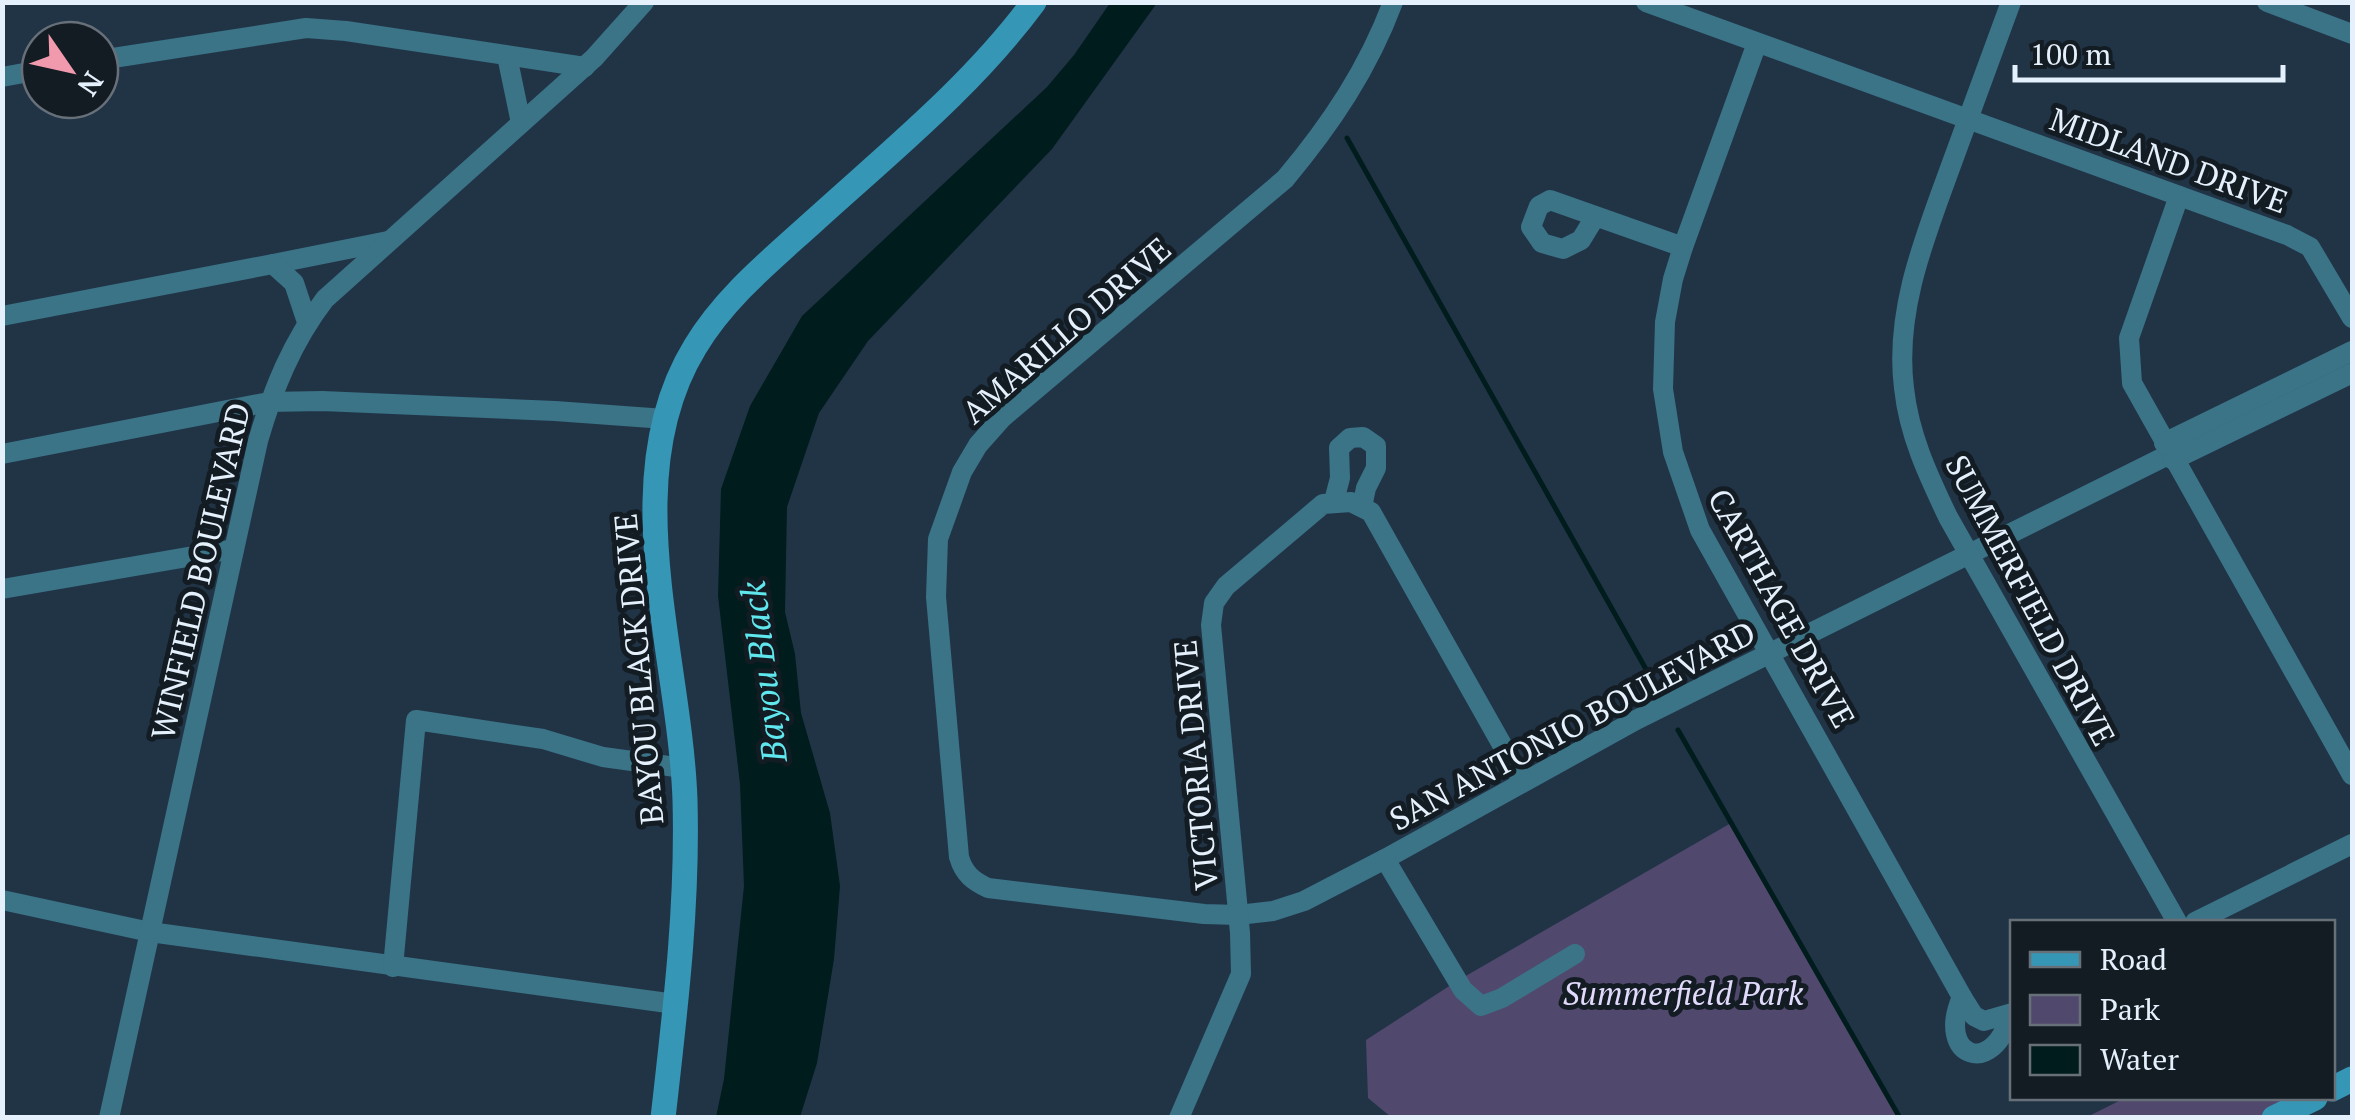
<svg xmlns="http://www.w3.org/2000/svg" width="2355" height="1120" viewBox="0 0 2355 1120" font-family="'PT Serif',serif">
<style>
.green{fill:#51486d}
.water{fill:#001c1d}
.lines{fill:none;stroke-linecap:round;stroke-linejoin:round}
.stream{stroke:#001c1d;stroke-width:5}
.street{stroke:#3b7387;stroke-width:20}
.secondary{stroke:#3596b6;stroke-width:25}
.labels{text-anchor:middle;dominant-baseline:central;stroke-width:10;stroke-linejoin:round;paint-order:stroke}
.street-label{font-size:32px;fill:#e4f0fb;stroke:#131b23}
.park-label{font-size:32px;font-style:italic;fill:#e1dafc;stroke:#131b23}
.water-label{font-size:35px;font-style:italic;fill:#5fe7ed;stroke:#131b23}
</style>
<rect width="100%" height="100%" fill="#213446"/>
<!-- green -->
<g class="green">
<path d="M1731 823 1897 1117H1391L1368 1098 1366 1040 1457 981Z"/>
<path d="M2125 1098H2290L2267 1117 2085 1118Z"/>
</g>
<!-- water -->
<path class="water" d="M1110 3H1157L1052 149 868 341 819 413 787 507 785 612 795 654 801 713 830 813 840 886 834 959 817 1063 800 1117H716L724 1079 744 886 740 784 718 596 721 489 750 406 802 316 1047 87 1074 55Z"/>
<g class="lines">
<!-- stream -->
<g class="stream">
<path d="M1347 138 1647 671"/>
<path d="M1678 730 1900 1118"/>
</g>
<!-- street -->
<g class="street">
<path d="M1393 2C1368 69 1331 124 1285 179L1002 418 978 445 962 472 938 539 936 597 959 857C964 874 973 881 988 888L1204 914 1238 915 1273 911 1304 901 1385 859 1636 720 2170 454"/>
<path d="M1646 2 2287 235 2310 247 2352 318"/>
<path d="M2011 2C1992 55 1972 107 1953 160 1927 232 1894 309 1904 388 1909 435 1928 475 1948 517L2177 922"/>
<path d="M2267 2 2352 34"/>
<path d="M1757 43 1683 247 1673 279 1665 322 1663 389 1673 452 1700 530 1962 997C1935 1058 1995 1078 2010 1014"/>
<path d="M507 56 521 123"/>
<path d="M100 60 306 28 346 31 585 67"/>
<path d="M2 77 40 70"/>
<path d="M2179 196 2129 338 2132 383 2352 775"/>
<path d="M1595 217 1581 240 1563 249 1542 243 1531 227 1539 206 1550 200 1683 247"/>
<path d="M273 264 388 241"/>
<path d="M2 316 273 264 294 283 307 322"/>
<path d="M2164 443 2352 351"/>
<path d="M2 454 269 402 322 401 555 411 665 419"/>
<path d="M2173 460 2352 373"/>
<path d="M1334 501 1340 478 1339 448 1350 438 1363 437 1376 446V468L1366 488 1362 507"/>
<path d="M2 589 234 549"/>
<path d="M1385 859 1463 990 1481 1006 1502 998 1575 954"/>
<path d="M2 900 150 932 675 1004"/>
<path d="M2195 922 2352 844"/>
<path d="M393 967 416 720 543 739 603 757 683 768"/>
<path d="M1962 997 1974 1016 1984 1021 2012 1013"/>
<path d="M109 1118 258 441C273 389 292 342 325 299L594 58 644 2"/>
<path d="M1179 1118 1241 974 1240 933 1211 625 1214 603 1226 586 1323 504 1351 502 1371 512 1523 782"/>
</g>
<!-- secondary -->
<g class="secondary">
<path d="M2332 1089 2352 1079"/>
<path d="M663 1118C675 1012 688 907 685 800 680 656 614 479 695 347 725 297 771 260 814 221 890 152 973 85 1034 2"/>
<path d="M2274 1118 2315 1098"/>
</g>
</g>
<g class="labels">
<!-- street labels -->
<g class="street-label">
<text transform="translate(2169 160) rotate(20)">MIDLAND DRIVE</text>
<text transform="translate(1066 330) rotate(-41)">AMARILLO DRIVE</text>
<text transform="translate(200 571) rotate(-77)">WINFIELD BOULEVARD</text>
<text transform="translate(2031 600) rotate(62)">SUMMERFIELD DRIVE</text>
<text transform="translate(1782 608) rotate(61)">CARTHAGE DRIVE</text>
<text transform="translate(638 669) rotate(-95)">BAYOU BLACK DRIVE</text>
<text transform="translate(1572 725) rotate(-28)">SAN ANTONIO BOULEVARD</text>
<text transform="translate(1195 765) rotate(-95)">VICTORIA DRIVE</text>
</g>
<!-- park labels -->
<g class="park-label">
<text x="1683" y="993">Summerfield Park</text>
</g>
<!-- water labels -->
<g class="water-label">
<text transform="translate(763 672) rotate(-97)">Bayou Black</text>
</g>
</g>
<!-- border -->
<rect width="2355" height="1120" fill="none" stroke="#e4f0fb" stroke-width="10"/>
<!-- legend -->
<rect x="2010" y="920" width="325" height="180" fill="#131b23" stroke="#677079" stroke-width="2.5"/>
<rect x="2030" y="952" width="50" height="15" fill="#3596b6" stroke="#677079" stroke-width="2.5"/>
<text x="2100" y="970" font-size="30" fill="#e4f0fb">Road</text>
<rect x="2030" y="995" width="50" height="30" fill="#51486d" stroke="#677079" stroke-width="2.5"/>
<text x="2100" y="1020" font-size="30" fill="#e4f0fb">Park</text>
<rect x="2030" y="1045" width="50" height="30" fill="#001c1d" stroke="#677079" stroke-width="2.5"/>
<text x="2100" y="1070" font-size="30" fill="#e4f0fb">Water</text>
<!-- north arrow -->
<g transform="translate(70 70) rotate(124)"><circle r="48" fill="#131b23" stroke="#677079" stroke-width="2.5"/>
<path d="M0-8L18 38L0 25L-18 38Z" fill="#f29aad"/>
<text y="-15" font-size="28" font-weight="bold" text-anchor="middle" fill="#e4f0fb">N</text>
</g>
<!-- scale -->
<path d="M2015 65v15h268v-15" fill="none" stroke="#e4f0fb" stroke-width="5"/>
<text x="2030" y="65" font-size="30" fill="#e4f0fb" stroke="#131b23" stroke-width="8" paint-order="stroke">100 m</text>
</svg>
